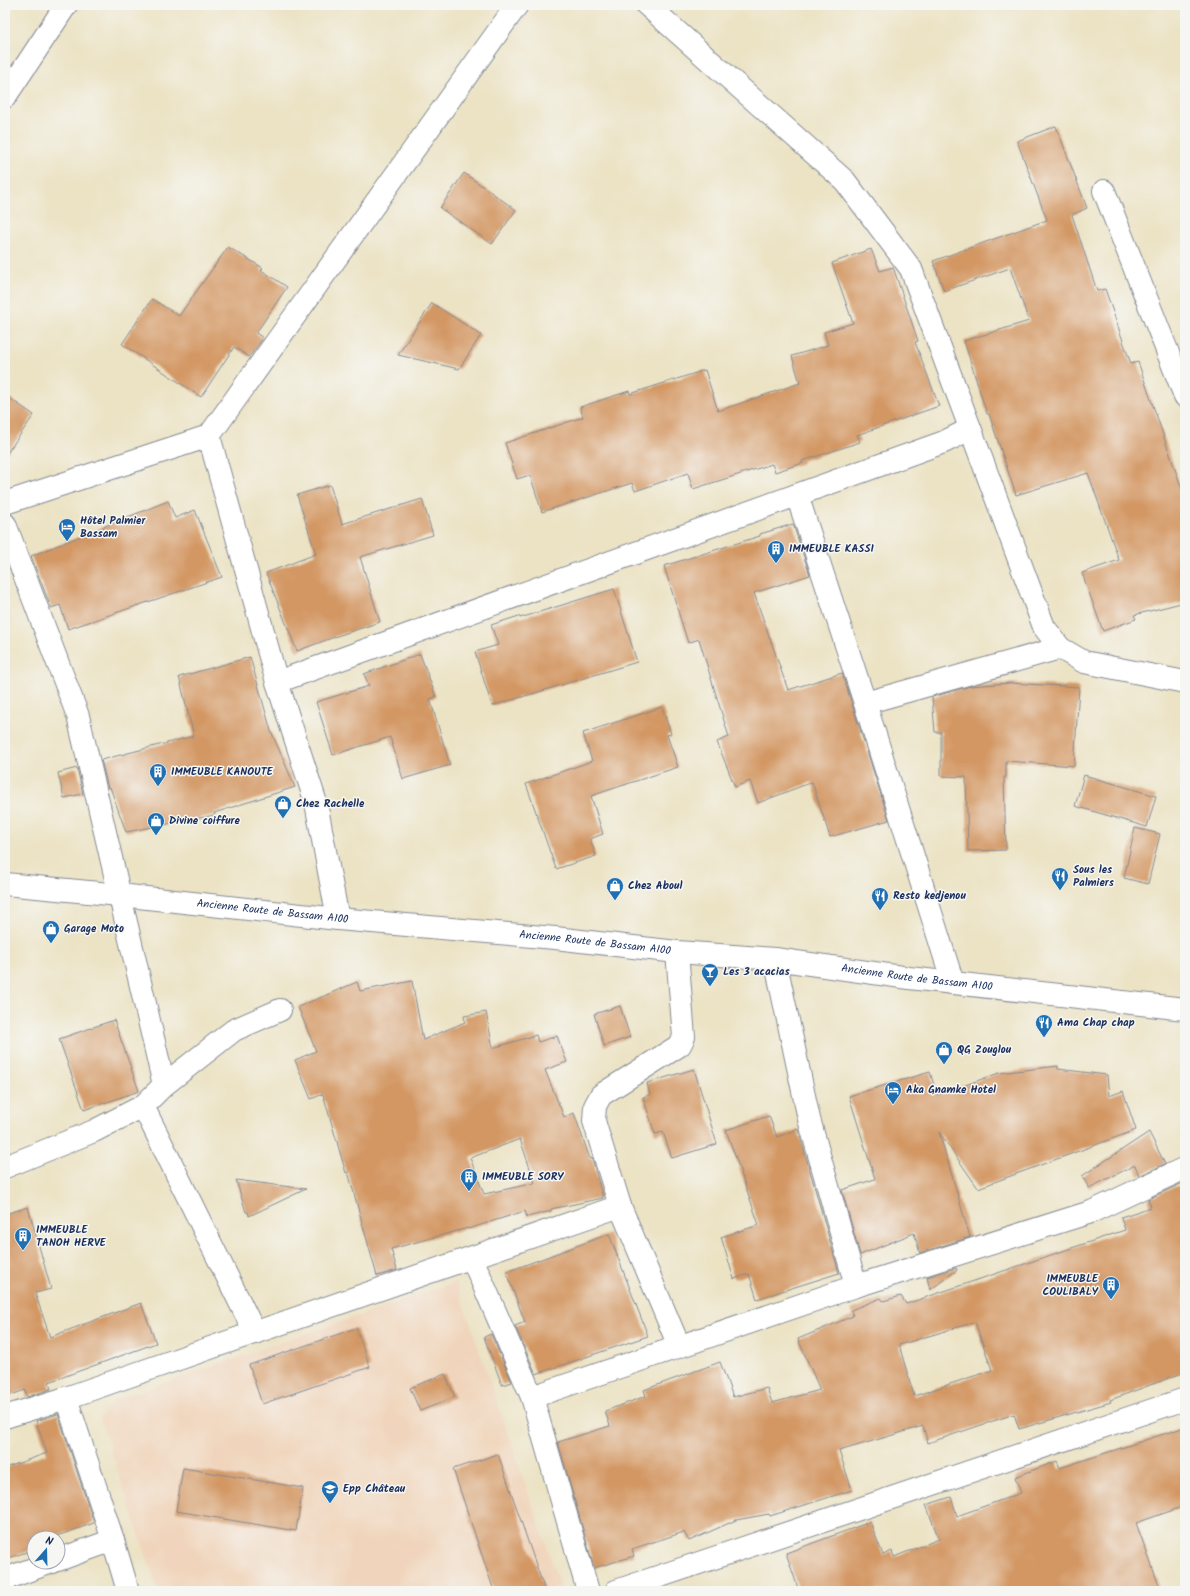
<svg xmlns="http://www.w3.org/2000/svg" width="1190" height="1596" viewBox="0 0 1190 1596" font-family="Kalam,sans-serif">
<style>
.built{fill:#f0d5bc}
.building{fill:#d39763;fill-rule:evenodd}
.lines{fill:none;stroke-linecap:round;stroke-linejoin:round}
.street-casing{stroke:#848992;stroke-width:24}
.secondary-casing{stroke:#848992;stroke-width:24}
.street{stroke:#fff;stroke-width:22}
.secondary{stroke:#fff;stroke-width:22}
.labels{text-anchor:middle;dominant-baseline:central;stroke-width:3;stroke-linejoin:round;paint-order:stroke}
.poi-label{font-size:11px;font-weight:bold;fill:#1b2f5e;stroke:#f6f6f2;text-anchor:start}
.street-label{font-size:11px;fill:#1b2f5e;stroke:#f6f6f2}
</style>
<rect width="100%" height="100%" fill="#f6f6f2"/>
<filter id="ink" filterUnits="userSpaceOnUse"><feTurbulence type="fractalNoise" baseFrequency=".025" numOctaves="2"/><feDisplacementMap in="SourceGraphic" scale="8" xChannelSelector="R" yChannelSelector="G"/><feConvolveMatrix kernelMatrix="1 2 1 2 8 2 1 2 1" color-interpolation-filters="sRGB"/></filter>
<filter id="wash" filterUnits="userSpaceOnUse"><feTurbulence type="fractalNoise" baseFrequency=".012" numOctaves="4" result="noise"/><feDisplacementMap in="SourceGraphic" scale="16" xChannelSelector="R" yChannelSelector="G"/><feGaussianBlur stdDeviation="0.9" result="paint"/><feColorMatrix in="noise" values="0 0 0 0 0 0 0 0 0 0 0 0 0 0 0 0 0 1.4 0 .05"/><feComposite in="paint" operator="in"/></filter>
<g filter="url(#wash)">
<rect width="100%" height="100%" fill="#ece3c5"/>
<!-- built -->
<path class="built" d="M456 1282 562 1591H158L100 1418 114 1400Z"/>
<g id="blocks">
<!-- building -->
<g class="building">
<path d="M1056 126 1087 208 1072 215 1097 291 1105 289 1131 364 1138 362 1185 498V602L1134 615 1136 619 1103 631 1082 573 1119 560 1088 473 1016 495 989 414H987L964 341 1029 321 1010 268 944 291 933 261 1047 220 1017 141Z"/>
<path d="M464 173 516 210 492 244 440 208Z"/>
<path d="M228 247 263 268 261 270 287 287 256 333 263 338 249 357 234 347 201 397 122 344 152 299 179 316Z"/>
<path d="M871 249 880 271 893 267 918 341 915 342 939 406 857 435 860 442 802 461 803 463 775 472 772 464 693 489 688 473 635 491 632 483 542 512 530 475 517 479 505 443 583 417 580 407 629 391 630 394 705 370 718 411 800 383 792 356 828 345 824 332 853 323 832 263Z"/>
<path d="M432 303 481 335 459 369 398 355Z"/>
<path d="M5 395 34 415 5 456Z"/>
<path d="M330 485 342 524 422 499 433 535 360 557 380 622 337 636 297 651 266 573 316 554 297 495Z"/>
<path d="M168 501 175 518 195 510 222 577 68 629 60 605 51 608 31 556Z"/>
<path d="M793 524 810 575 754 593 788 690 842 673 889 820 830 837 812 782 758 803 750 781 735 787 717 742 729 737 699 639 688 643 664 566 760 536V534Z"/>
<path d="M614 589 637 662 492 706 475 652 498 645 491 625 519 616 520 618Z"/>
<path d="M420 654 436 697 430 699 450 765 403 779 390 737 333 755 316 702 369 686 364 674Z"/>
<path d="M250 657 271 731 295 787 214 813 215 815 126 832 110 787 108 788 101 760 194 736 179 677Z"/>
<path d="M1010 683 1079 687 1074 766 1006 761V777H1004L1006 850 968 851 966 777 941 776V732H935L932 697 970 686Z"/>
<path d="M662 707 671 734 667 735 678 767 591 796 603 834 590 839 596 856 556 869 526 784 592 761 583 733Z"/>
<path d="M77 768 83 794 64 798 58 773Z"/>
<path d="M1084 775 1156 796 1147 827 1075 806Z"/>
<path d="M1135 828 1160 834 1148 884 1124 878Z"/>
<path d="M412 981 423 1040 465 1022 464 1016 486 1012 493 1048 536 1035 538 1042 557 1036 567 1062 545 1070 564 1117 574 1113 590 1159 592 1158 603 1198 551 1209V1211L527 1217 525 1211 468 1229V1228L391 1249 397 1270 377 1276 348 1172 346 1173 323 1094 311 1099 295 1060 316 1051 298 1007 357 982 360 991ZM520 1139 535 1183 484 1194 470 1158Z"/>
<path d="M620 1006 630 1037 604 1046 594 1014Z"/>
<path d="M114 1020 139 1091 84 1110 59 1039Z"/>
<path d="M1058 1066V1069L1107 1075 1109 1096 1123 1091 1136 1130 978 1188 939 1132 970 1237 920 1253 914 1233 860 1255 842 1190 875 1179 849 1096 930 1072 937 1095 999 1073Z"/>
<path d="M694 1069 717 1144 672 1158 663 1132 655 1134 643 1097 650 1095 647 1083Z"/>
<path d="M769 1116 777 1137 798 1129 839 1273 757 1299 749 1274 734 1279 721 1237 759 1225 726 1130Z"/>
<path d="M1149 1132 1165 1164 1139 1176 1135 1165 1089 1188 1082 1176Z"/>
<path d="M236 1180 306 1189 249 1216 248 1212H246Z"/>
<path d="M1185 1182V1372L1110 1400 1111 1402 1019 1429 1014 1414 928 1443 923 1426 839 1451 852 1490 770 1516 769 1514 736 1520 689 1541 684 1532 632 1549 634 1556 594 1568 558 1442 610 1426 605 1411 646 1396 644 1390 720 1362 733 1397 767 1388 772 1403 820 1390 798 1339 853 1316 851 1310 881 1298 883 1301 901 1296 906 1304 1125 1230 1121 1217 1151 1207 1148 1199ZM975 1322 992 1370 914 1396 899 1345Z"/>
<path d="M28 1207 51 1289 35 1293 50 1337 141 1303 156 1343 49 1382 51 1389 27 1397 25 1390 11 1395 5 1378V1214Z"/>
<path d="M609 1234 648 1336 536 1374 515 1326 525 1322 506 1272Z"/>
<path d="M956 1268 957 1270 930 1290 927 1277Z"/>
<path d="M356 1328 370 1367 262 1404 249 1365Z"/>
<path d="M491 1334 512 1382 502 1385 484 1337Z"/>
<path d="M445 1374 455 1397 420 1411 410 1388Z"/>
<path d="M58 1414 94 1523 51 1538H34V1544L28 1546 30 1551 5 1559V1468L47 1453 36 1421Z"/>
<path d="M1185 1427V1506L1136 1523 1161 1591H799L786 1553 870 1522 883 1555 892 1551 894 1557 939 1539 926 1505 951 1497 957 1516 1021 1493 1015 1477 1057 1461 1060 1468Z"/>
<path d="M498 1454 545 1591H494L453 1469Z"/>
<path d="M183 1468 303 1488 296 1531 176 1511Z"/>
</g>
</g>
</g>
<g filter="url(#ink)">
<use href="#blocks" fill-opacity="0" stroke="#848992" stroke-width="1"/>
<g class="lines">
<defs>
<g id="street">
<path d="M647 5 845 181 911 269 1044 627 1060 648 1084 662 1185 682"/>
<path d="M5 97 66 5"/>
<path d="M1104 191 1185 396"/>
<path d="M209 436 277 682 316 803 338 919"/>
<path d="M797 495 865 703 953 983"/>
<path d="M5 503 209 436 517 5"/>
<path d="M5 524 78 716 164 1085 143 1106 94 1131 5 1167"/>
<path d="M277 682 944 442 970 429"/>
<path d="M865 703 1060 648"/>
<path d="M677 952 684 1037 680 1045 601 1095 595 1106 594 1121 620 1206 679 1346"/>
<path d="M775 959 809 1119 856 1286"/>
<path d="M164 1085 234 1030 280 1010"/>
<path d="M143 1106 255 1333"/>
<path d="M472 1258 532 1397 588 1591"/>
<path d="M532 1397 856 1286 1091 1212 1185 1168"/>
<path d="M66 1398 620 1206"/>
<path d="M5 1417 66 1398 113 1540 58 1560"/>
<path d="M113 1540 128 1591"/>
<path d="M5 1579 52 1562"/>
<path d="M616 1591 1185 1399"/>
</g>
<g id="secondary">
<path id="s1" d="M5 884 120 895 338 919 555 938 677 952 775 959 909 978 1185 1009"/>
</g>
</defs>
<!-- street casing -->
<use href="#street" class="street-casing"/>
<!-- secondary casing -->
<use href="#secondary" class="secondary-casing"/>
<!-- street -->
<use href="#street" class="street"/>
<!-- secondary -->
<use href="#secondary" class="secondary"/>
</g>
</g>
<!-- icons -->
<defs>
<symbol id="hotel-pin" viewBox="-11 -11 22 30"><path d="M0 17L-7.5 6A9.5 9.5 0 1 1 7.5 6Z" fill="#1f6fb2" stroke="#f6f6f2"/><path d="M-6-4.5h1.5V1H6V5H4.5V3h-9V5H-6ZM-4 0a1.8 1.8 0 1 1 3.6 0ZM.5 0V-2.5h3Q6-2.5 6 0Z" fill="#fff"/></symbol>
<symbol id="building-pin" viewBox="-11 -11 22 30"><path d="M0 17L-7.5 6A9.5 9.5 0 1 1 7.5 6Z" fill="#1f6fb2" stroke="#f6f6f2"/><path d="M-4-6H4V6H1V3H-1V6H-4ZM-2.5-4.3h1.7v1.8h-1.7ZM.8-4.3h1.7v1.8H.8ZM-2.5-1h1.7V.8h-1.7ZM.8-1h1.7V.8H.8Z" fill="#fff"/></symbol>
<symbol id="shop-pin" viewBox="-11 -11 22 30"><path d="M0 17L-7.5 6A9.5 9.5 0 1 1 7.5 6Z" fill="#1f6fb2" stroke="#f6f6f2"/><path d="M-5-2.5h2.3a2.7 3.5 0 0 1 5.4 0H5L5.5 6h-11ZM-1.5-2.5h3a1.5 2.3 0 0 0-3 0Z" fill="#fff"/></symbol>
<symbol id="restaurant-pin" viewBox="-11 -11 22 30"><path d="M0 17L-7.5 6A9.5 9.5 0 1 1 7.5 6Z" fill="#1f6fb2" stroke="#f6f6f2"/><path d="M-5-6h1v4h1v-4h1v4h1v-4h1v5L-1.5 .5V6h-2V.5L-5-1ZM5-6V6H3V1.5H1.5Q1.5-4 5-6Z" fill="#fff"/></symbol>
<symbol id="bar-pin" viewBox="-11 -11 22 30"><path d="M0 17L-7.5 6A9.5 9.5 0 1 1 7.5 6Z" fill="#1f6fb2" stroke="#f6f6f2"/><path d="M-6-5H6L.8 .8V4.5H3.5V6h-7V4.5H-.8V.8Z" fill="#fff"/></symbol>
<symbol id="school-pin" viewBox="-11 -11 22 30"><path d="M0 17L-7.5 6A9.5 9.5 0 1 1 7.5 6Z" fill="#1f6fb2" stroke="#f6f6f2"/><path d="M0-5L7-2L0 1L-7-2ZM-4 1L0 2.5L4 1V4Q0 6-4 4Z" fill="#fff"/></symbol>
</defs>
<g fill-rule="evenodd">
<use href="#hotel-pin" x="57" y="517" width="20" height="27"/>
<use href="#building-pin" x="766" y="539" width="20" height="27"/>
<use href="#building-pin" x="148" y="762" width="20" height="27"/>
<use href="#shop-pin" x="273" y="794" width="20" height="27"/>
<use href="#shop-pin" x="146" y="811" width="20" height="27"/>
<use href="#restaurant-pin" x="1050" y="866" width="20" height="27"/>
<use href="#shop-pin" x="605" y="876" width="20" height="27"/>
<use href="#restaurant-pin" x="870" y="886" width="20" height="27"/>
<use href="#shop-pin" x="41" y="919" width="20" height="27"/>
<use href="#bar-pin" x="700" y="962" width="20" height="27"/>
<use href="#restaurant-pin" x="1034" y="1013" width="20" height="27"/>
<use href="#shop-pin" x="934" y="1040" width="20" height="27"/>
<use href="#hotel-pin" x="883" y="1080" width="20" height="27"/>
<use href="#building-pin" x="459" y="1167" width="20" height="27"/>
<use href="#building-pin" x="13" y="1226" width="20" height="27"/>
<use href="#building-pin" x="1101" y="1275" width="20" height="27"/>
<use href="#school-pin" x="320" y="1479" width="20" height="27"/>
</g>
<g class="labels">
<!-- poi labels -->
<g class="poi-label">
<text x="80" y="521">Hôtel Palmier<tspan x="80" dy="13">Bassam</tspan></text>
<text x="789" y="549">IMMEUBLE KASSI</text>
<text x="171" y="772">IMMEUBLE KANOUTE</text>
<text x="296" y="804">Chez Rachelle</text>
<text x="169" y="821">Divine coiffure</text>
<text x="1073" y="870">Sous les<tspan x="1073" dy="13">Palmiers</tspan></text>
<text x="628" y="886">Chez Aboul</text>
<text x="893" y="896">Resto kedjenou</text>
<text x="64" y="929">Garage Moto</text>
<text x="723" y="972">Les 3 acacias</text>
<text x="1057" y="1023">Ama Chap chap</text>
<text x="957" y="1050">QG Zouglou</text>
<text x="906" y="1090">Aka Gnamke Hotel</text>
<text x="482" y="1177">IMMEUBLE SORY</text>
<text x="36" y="1230">IMMEUBLE<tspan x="36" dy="13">TANOH HERVE</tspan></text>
<text x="1098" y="1279" text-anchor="end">IMMEUBLE<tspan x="1098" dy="13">COULIBALY</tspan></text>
<text x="343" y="1489">Epp Château</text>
</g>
<!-- street labels -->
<g class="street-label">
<text stroke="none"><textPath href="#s1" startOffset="269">Ancienne Route de Bassam A100</textPath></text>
<text stroke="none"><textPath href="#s1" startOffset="593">Ancienne Route de Bassam A100</textPath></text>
<text stroke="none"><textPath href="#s1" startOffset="917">Ancienne Route de Bassam A100</textPath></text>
</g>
</g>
<!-- margin -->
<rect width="1190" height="1596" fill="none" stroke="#f6f6f2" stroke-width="20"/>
<!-- north arrow -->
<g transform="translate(46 1550) rotate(20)"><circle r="19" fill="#f6f6f2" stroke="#9ea6b7"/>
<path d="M0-3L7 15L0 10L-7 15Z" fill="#1f6fb2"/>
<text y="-6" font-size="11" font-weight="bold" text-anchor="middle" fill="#1b2f5e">N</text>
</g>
</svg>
